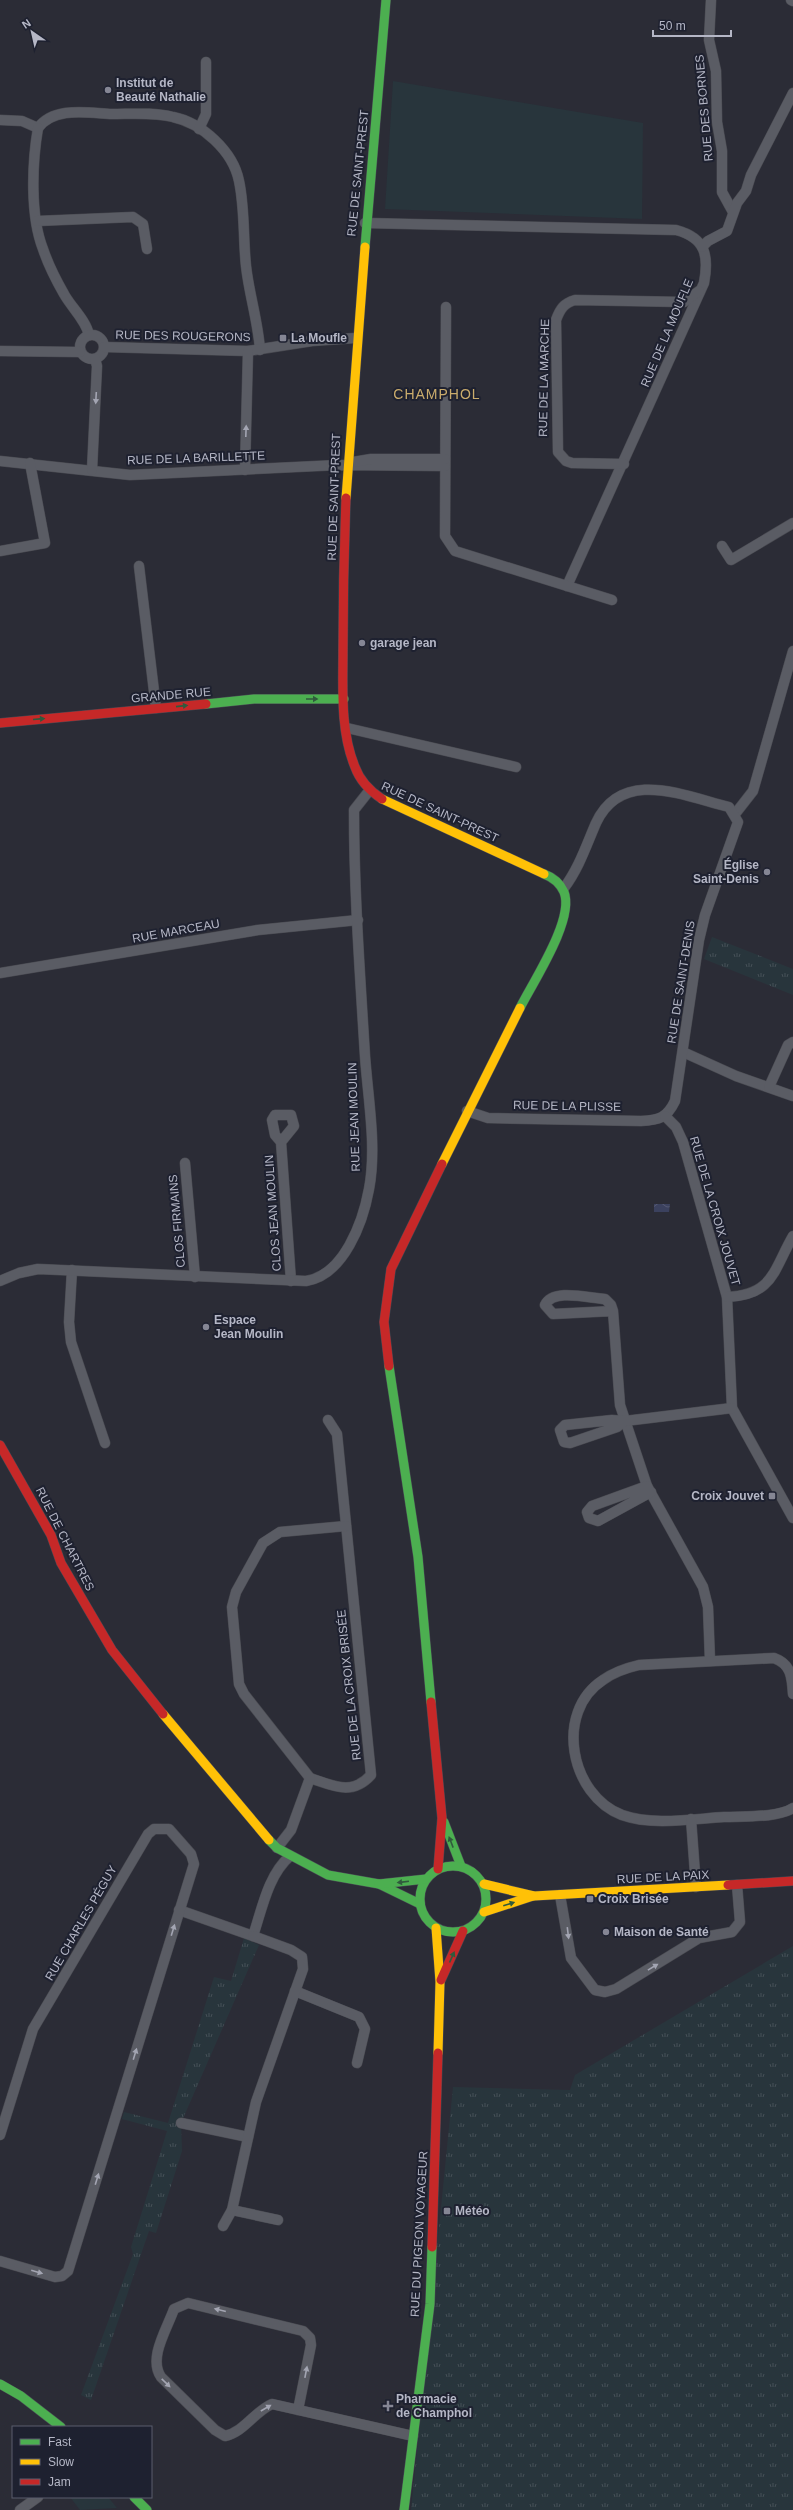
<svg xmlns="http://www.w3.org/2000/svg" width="793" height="2510" viewBox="0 0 793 2510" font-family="Helvetica,sans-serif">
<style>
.grass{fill:url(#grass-tufts)}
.park{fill:#28353c}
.water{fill:url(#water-waves)}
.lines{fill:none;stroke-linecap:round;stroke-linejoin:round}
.street-casing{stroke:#484950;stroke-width:11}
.fast-casing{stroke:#484953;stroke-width:10}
.slow-casing{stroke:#484953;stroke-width:10}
.jam-casing{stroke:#484953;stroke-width:10}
.street{stroke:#5a5c64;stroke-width:10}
.fast{stroke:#4caf50;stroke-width:9}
.slow{stroke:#ffc107;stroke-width:9}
.jam{stroke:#c62828;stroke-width:9}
.oneway{fill:#a3a5b2}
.oneway2{fill:#305a3d}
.poi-dot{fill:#858694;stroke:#1e2130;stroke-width:1.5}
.labels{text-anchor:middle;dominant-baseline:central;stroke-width:4;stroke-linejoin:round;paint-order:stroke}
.poi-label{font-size:12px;font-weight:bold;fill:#b5b7c6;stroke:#1e2130;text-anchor:start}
.street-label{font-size:12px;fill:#b5b7c6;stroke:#1e2130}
.quarter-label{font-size:14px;letter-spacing:1px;fill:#caac6c;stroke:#1e2130}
</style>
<defs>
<pattern id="grass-tufts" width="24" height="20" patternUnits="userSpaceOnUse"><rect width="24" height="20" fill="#28353c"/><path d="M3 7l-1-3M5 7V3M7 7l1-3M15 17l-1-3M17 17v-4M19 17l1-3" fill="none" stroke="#455057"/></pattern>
<pattern id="water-waves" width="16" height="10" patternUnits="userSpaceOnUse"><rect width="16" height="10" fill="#3b415e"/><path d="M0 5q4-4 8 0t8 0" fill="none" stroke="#555a74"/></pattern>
</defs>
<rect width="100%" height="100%" fill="#2b2c36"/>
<!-- grass -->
<g class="grass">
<path d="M712 937 793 969V995L704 959Z"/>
<path d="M244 1938 259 1945 181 2123 182 2151 156 2233 149 2231 91 2400 81 2395 133 2254 131 2247 167 2131 122 2119 124 2112 168 2123 214 1977 231 1981Z"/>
<path d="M793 1946V2510H411L453 2087 570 2090 575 2075Z"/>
</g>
<!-- park -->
<g class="park">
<path d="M393 81 643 123 642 219 385 209Z"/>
<path d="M70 2497H108L117 2508 80 2510Z"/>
</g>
<!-- water -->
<path class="water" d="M654 1204H670L669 1212H654Z"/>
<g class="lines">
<defs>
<g id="street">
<path d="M711 0 709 40 716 71 717 122 722 151V192L733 212"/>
<path d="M791 0 793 1"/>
<path d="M0 120 22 121 38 128C54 106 88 113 112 114 131 114 154 112 173 117 202 123 233 151 239 181 245 209 243 238 246 266 249 294 258 321 260 350"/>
<path d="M38 128C32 163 30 216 43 249 48 264 56 280 64 294 71 307 86 320 89 335"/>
<path d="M199 129 206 114V62"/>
<path d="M37 221 133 217 143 224 147 249"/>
<path d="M365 223 676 230C706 238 709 256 704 283L567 586"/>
<path d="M702 247 708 241 727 231 737 203 746 191 751 175 793 93"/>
<path d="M446 307 445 536 455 551 612 600"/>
<circle cx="92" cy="347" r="12"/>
<path d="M104 347 248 351 312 341 355 338"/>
<path d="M0 351 80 352"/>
<path d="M0 461 130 475 338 465 445 466"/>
<path d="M353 462 371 459H445"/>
<path d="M624 464 572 463 566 461 558 452 556 320C560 309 564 303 575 300L684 302 699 291"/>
<path d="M92 470 97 366 95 359"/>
<path d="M245 470 248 351"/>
<path d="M722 546 731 560 793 523"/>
<path d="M0 551 45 543 30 463"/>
<path d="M139 566 156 708"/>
<path d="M347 728 516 767"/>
<path d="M735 814 753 791 793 651"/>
<path d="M0 973 258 930 358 920"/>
<path d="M683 1052 736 1076 793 1096"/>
<path d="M769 1087 788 1045 793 1042"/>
<path d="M467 1111 488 1118 641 1121C659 1120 667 1118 675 1101L699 940 705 915 738 822 729 807C684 796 622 767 596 823 586 846 579 868 564 888"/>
<path d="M665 1116 676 1127 683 1142 727 1297 732 1408 793 1518"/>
<path d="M281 1142 275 1135 272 1120 275 1115H291L294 1126 281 1142 291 1281"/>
<path d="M185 1163 195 1277"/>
<path d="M72 1270 69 1322 71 1342 105 1443"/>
<path d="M0 1281 19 1273 38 1269 306 1281C344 1275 363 1222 369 1189 377 1147 368 1099 365 1056 360 974 354 892 354 810L369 791"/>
<path d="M727 1297C773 1295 773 1271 793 1236"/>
<path d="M613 1311 553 1314 545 1305C553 1288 588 1298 605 1299L611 1305 613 1311 620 1405 647 1486 703 1587 708 1607 710 1661"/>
<path d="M625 1421 617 1427 570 1443 564 1442 560 1430 565 1425 612 1420 625 1421 732 1408"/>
<path d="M647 1486 592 1506 587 1512 589 1518 598 1521 651 1492"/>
<path d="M793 1694C792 1677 791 1664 774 1658L639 1665C626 1668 614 1672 603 1680 554 1712 570 1795 622 1815 653 1826 692 1819 724 1817 743 1816 778 1818 793 1808"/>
<path d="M310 1778C334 1786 352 1796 371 1775L337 1434 328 1420"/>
<path d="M691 1819 696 1887"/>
<path d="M277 1848 291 1830 310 1778 244 1694 239 1684 232 1607 236 1592 263 1543 280 1532 346 1526"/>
<path d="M560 1895 571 1958 595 1990 605 1992 616 1989 699 1938 732 1932 740 1922 737 1885"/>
<path d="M179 1910 253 1936C262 1909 268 1875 290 1856"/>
<path d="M295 1991 359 2017 365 2029 357 2063"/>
<path d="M181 2123 248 2137"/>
<path d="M0 2135 33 2029 148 1834 154 1829H169L191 1854 194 1864 68 2271 62 2276 55 2277 0 2261"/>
<path d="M232 2210 278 2220"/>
<path d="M223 2226 232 2210 256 2102 303 1969 302 1957 291 1950 253 1936"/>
<path d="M298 2410 311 2345 310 2338 303 2331 188 2303 174 2309C167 2329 148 2358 161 2377L215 2430 225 2436C244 2432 254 2412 272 2404L413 2436"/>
<path d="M20 2510 38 2497"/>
</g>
<g id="fast">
<path d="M365 247 386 0"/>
<path d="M206 704 254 699H344"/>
<path d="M520 1008C533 982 575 919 564 892 560 883 552 877 544 874"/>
<path d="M389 1366 418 1557 431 1702"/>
<path d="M444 1822 461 1866"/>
<path d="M269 1840 277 1848 328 1875 379 1884 420 1904"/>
<circle cx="453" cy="1899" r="33"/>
<path d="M379 1884 426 1879"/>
<path d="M0 2384 21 2396 61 2427"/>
<path d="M134 2497 147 2510"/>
<path d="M404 2510 430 2304 432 2247"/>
</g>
<g id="slow">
<path d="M346 498 365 247"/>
<path d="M382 799 544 874"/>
<path d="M442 1164 520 1008"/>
<path d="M163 1714 269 1840"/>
<path d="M484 1884 534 1896 728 1885"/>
<path d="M484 1912 533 1896"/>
<path d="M436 1928 440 1982 438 2053"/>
</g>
<g id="jam">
<path d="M346 498C344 549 343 599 343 650 343 688 340 731 355 767 360 781 370 791 382 799"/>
<path d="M0 723 206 704"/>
<path d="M389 1366 384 1322 391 1269 442 1164"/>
<path d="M0 1445 51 1535 61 1563 112 1650 163 1714"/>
<path d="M431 1702 442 1818 438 1869"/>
<path d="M728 1885 793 1881"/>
<path d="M441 1980 463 1931"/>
<path d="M432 2247 438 2053"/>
</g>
</defs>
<!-- street casing -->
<use href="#street" class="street-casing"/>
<!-- fast casing -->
<use href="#fast" class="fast-casing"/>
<!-- slow casing -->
<use href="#slow" class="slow-casing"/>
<!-- jam casing -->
<use href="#jam" class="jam-casing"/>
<!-- street -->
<use href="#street" class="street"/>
<!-- fast -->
<use href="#fast" class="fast"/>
<!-- slow -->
<use href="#slow" class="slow"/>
<!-- jam -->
<use href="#jam" class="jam"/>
</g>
<!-- one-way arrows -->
<defs><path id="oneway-solid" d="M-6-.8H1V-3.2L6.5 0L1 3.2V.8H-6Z"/></defs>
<g class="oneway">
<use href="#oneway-solid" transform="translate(96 398) rotate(93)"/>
<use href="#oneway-solid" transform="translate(246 431) rotate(-88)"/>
<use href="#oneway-solid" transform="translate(173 1930) rotate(-73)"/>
<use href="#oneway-solid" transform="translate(568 1933) rotate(83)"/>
<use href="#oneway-solid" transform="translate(653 1967) rotate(-31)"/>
<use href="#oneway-solid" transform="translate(135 2054) rotate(-73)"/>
<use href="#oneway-solid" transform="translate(97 2179) rotate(-73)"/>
<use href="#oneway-solid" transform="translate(37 2272) rotate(16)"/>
<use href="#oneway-solid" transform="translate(220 2310) rotate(-166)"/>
<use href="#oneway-solid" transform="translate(306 2372) rotate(-79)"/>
<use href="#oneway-solid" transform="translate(166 2383) rotate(44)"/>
<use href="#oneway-solid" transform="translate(266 2408) rotate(-30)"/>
</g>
<g class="oneway2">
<use href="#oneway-solid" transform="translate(312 699)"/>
<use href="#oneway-solid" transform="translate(182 706) rotate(-6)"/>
<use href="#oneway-solid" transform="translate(39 719) rotate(-5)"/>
<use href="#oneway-solid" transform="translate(451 1842) rotate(-111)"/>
<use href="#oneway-solid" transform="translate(403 1882) rotate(173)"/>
<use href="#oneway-solid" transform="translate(509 1904) rotate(-17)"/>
<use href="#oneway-solid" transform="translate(452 1957) rotate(-66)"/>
</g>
<!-- markers -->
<g class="poi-dot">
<circle cx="108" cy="90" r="4"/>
<rect x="279" y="334" width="8" height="8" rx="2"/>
<circle cx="362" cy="643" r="4"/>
<circle cx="767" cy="872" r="4"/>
<circle cx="206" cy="1327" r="4"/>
<rect x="768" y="1492" width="8" height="8" rx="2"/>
<rect x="586" y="1895" width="8" height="8" rx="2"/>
<circle cx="606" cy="1932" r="4"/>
<rect x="443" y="2207" width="8" height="8" rx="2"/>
<path d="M386 2400h4v4h4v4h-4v4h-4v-4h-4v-4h4z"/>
</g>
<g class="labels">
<!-- poi labels -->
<g class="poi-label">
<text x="116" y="83">Institut de<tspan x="116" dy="14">Beauté Nathalie</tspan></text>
<text x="291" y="338">La Moufle</text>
<text x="370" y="643">garage jean</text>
<text x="759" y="865" text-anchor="end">Église<tspan x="759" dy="14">Saint-Denis</tspan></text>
<text x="214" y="1320">Espace<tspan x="214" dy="14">Jean Moulin</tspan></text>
<text x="764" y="1496" text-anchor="end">Croix Jouvet</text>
<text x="598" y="1899">Croix Brisée</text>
<text x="614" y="1932">Maison de Santé</text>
<text x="455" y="2211">Météo</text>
<text x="396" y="2399">Pharmacie<tspan x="396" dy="14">de Champhol</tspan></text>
</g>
<!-- street labels -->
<g class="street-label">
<text transform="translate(704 108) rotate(-95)">RUE DES BORNES</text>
<text transform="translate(358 173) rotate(-84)">RUE DE SAINT-PREST</text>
<text transform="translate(667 333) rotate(-67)">RUE DE LA MOUFLE</text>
<text transform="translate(183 336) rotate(1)">RUE DES ROUGERONS</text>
<text transform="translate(544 378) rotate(-89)">RUE DE LA MARCHE</text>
<text transform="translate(196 458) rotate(-2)">RUE DE LA BARILLETTE</text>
<text transform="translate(334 497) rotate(-88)">RUE DE SAINT-PREST</text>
<text transform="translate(171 695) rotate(-5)">GRANDE RUE</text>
<text transform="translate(440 812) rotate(25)">RUE DE SAINT-PREST</text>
<text transform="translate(176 931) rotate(-10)">RUE MARCEAU</text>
<text transform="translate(681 982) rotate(-81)">RUE DE SAINT-DENIS</text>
<text transform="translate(567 1106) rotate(1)">RUE DE LA PLISSE</text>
<text transform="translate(354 1117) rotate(-92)">RUE JEAN MOULIN</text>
<text transform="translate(715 1211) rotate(74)">RUE DE LA CROIX JOUVET</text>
<text transform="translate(273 1213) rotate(-94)">CLOS JEAN MOULIN</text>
<text transform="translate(177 1221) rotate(-95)">CLOS FIRMAINS</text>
<text transform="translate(65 1539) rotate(63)">RUE DE CHARTRES</text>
<text transform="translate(349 1685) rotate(-96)">RUE DE LA CROIX BRISÉE</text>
<text transform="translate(663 1877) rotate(-3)">RUE DE LA PAIX</text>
<text transform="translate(81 1923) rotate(-60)">RUE CHARLES PÉGUY</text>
<text transform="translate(419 2234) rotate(-87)">RUE DU PIGEON VOYAGEUR</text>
</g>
<!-- quarter labels -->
<g class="quarter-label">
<text x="437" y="394">CHAMPHOL</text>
</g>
</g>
<!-- legend -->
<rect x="12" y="2426" width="140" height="72" fill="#1e2130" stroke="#5a5d6c"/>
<rect x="20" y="2439" width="20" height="6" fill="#4caf50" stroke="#5a5d6c"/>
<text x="48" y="2446" font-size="12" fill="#b5b7c6">Fast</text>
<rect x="20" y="2459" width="20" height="6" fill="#ffc107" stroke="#5a5d6c"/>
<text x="48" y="2466" font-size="12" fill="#b5b7c6">Slow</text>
<rect x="20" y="2479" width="20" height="6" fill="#c62828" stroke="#5a5d6c"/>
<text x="48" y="2486" font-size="12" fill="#b5b7c6">Jam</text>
<!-- north arrow -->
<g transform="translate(32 32) rotate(326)" stroke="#1e2130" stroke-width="3" paint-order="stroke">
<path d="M0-3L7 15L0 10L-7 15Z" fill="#b5b7c6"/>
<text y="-6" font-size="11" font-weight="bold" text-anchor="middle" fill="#b5b7c6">N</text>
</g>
<!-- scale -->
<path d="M653 30v6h78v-6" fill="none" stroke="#b5b7c6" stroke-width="2"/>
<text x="659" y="30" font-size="12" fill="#b5b7c6" stroke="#1e2130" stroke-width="3" paint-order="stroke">50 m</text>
</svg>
